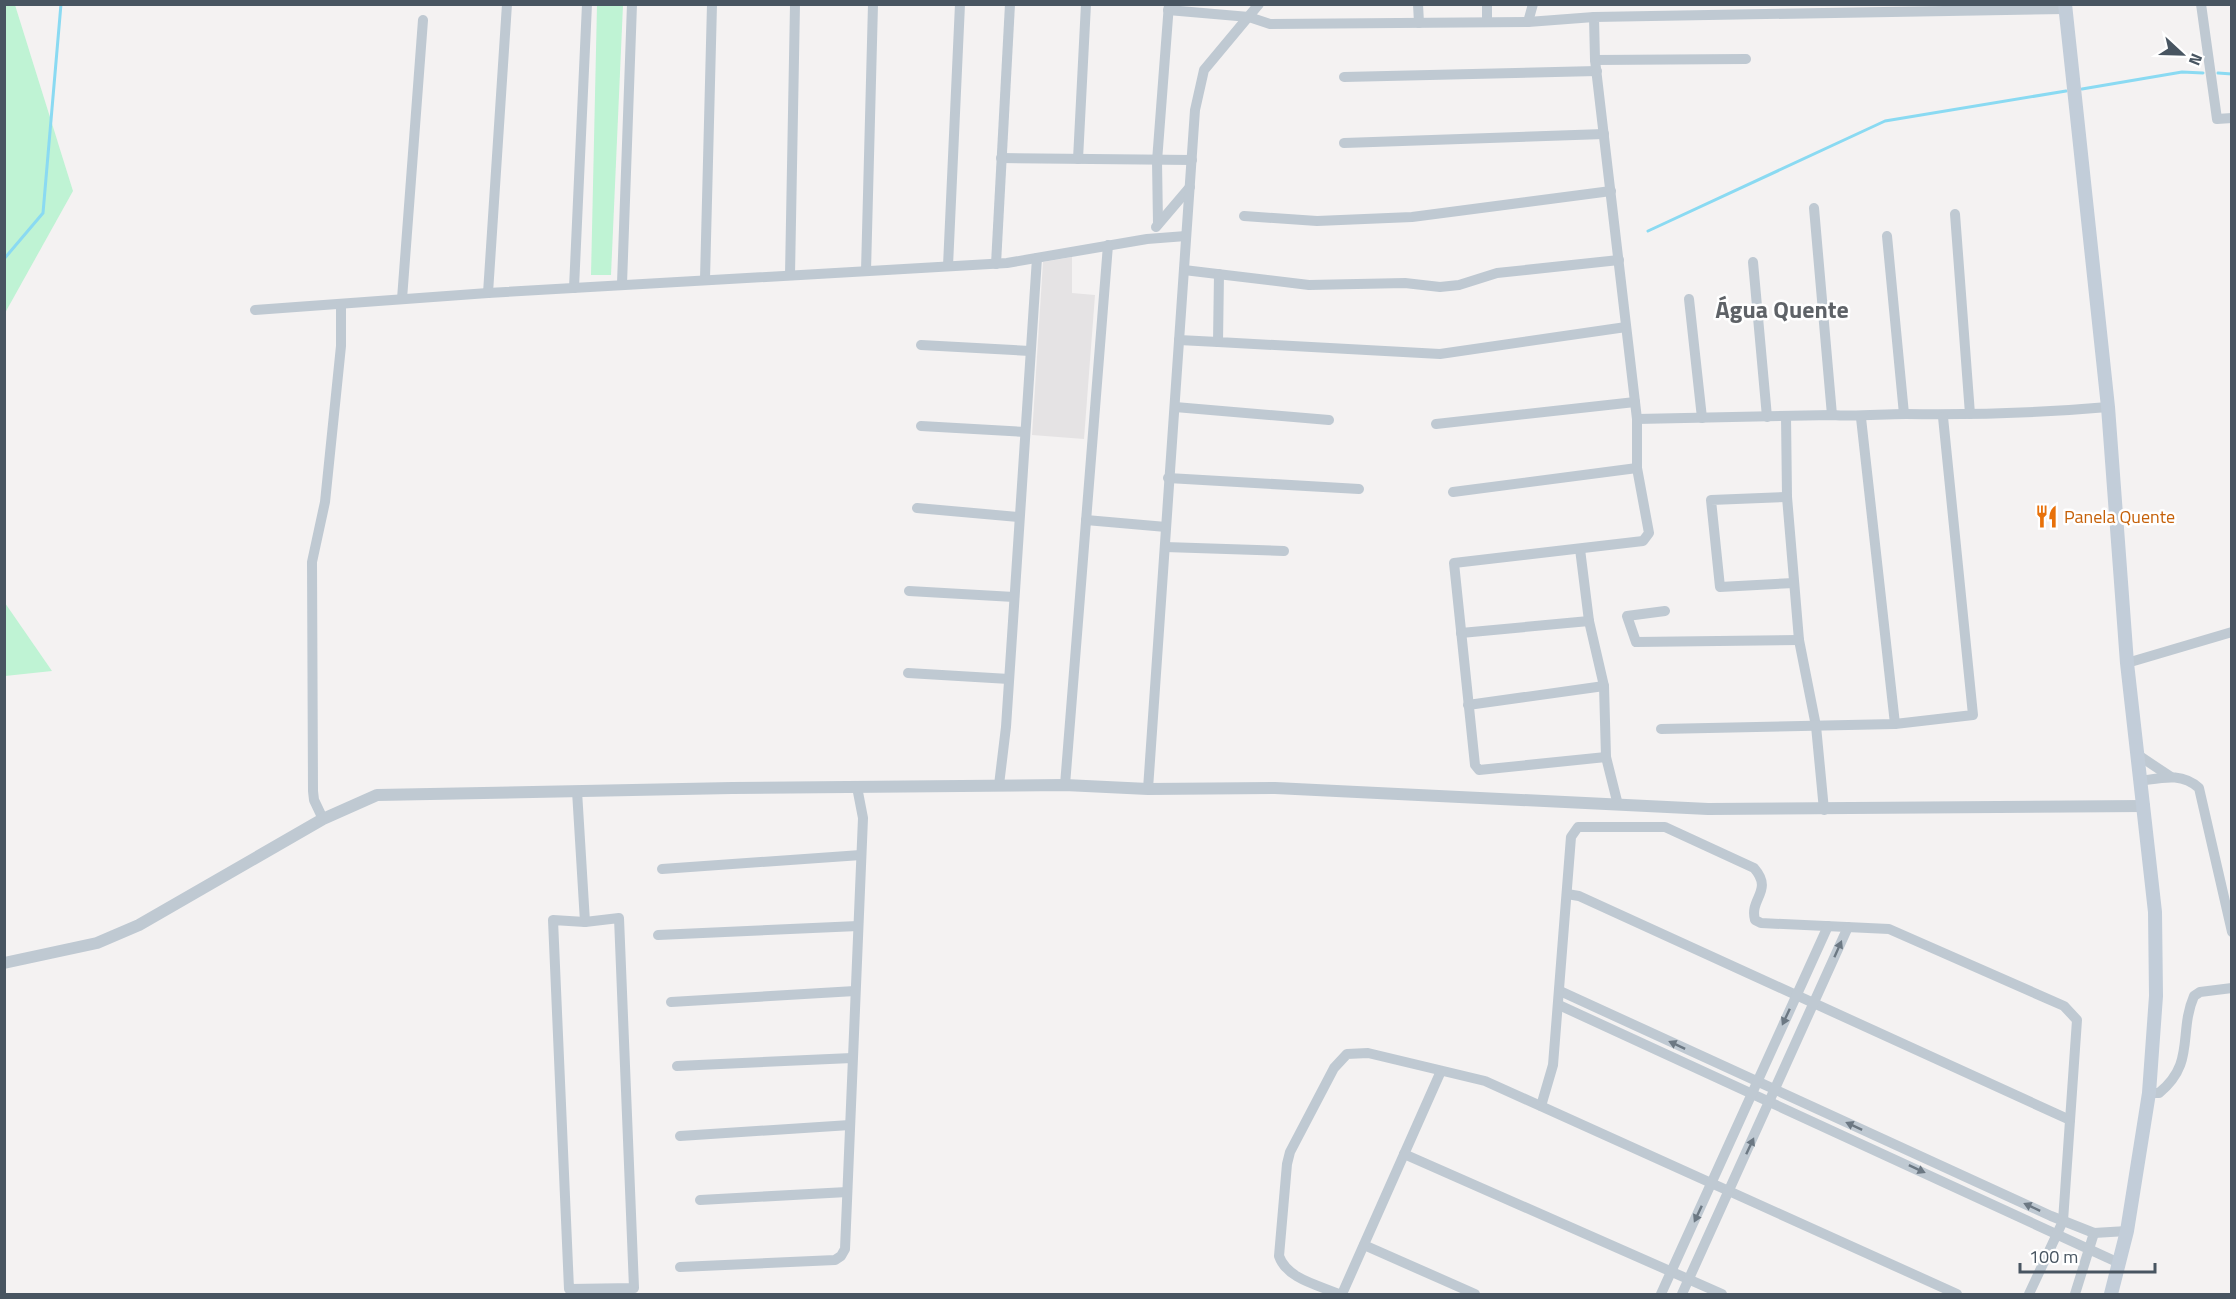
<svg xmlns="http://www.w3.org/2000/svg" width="2236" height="1299" viewBox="0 0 2236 1299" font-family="'Titillium Web',sans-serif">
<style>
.education{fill:#e5e3e4}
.green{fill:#bff3d4}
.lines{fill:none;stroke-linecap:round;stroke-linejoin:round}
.stream{stroke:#8adaf2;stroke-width:3}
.minor{stroke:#bfc9d2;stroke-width:10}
.tertiary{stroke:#bfc9d2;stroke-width:12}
.secondary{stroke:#c2cdd9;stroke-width:14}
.oneway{fill:#6c7883}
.labels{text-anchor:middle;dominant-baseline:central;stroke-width:5;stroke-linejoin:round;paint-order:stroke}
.food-label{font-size:18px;fill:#c56008;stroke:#fff;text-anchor:start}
.district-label{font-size:24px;font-weight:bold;fill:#5e6267;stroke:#fff}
</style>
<rect width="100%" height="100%" fill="#f4f2f2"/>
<!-- education -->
<path class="education" d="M1072 257V293L1095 295 1084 439 1032 435 1043 262Z"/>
<!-- green -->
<g class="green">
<path d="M15 5 73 191 5 313 4 5Z"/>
<path d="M597 5H623L611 275H591Z"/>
<path d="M4 603H5L52 671 5 676Z"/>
</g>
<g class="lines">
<!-- stream -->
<g class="stream">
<path d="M2218 73 2232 74"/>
<path d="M2082 89 2182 72 2203 73"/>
<path d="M1648 231 1885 121 2066 91"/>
<path d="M4 259 43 213 61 4"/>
</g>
<!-- minor -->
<g class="minor">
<path d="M1418 4 1419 23"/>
<path d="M1487 4V22"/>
<path d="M2201 4 2217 119 2232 118"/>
<path d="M1168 10 1249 17 1270 24 1528 22 1594 17"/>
<path d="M1528 22 1533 4"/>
<path d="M1595 60 1746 59"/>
<path d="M1344 77 1597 71"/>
<path d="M1344 143 1604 134"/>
<path d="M1001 158 1192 160"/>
<path d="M1078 159 1086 4"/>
<path d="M1814 208 1832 415"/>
<path d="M1955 214 1970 414"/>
<path d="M1244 216 1317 221 1412 217 1611 191"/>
<path d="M1158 224 1157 161 1169 4"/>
<path d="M1156 227 1190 187"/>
<path d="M1887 236 1904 414"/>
<path d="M1753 262 1767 417"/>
<path d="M996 264 1010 4"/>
<path d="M948 266 960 4"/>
<path d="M1184 270 1309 285 1405 283 1440 287 1459 285 1497 273 1619 260"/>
<path d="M866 271 873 4"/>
<path d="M1219 274 1218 342 1440 354 1626 327"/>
<path d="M790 275 795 4"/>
<path d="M705 279 712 4"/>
<path d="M622 284 632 4"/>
<path d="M574 288 587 4"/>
<path d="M488 293 507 4"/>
<path d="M402 299 423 20"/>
<path d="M1689 299 1702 418"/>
<path d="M255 310 488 293 1007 263 1147 239 1186 236"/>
<path d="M1179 340 1218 342"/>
<path d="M921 345 1030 351"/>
<path d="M1175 407 1329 420"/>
<path d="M1786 416 1787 497 1799 640 1816 726 1824 810"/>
<path d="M1861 418 1895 724"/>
<path d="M1637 419 1832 415C1857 417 1881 414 1906 414 1973 415 2040 413 2108 407"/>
<path d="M1436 424 1635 402"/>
<path d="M921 426 1025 432"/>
<path d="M1168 478 1359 489"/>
<path d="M1453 492 1637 468"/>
<path d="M1787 497 1711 500 1720 587 1794 583"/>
<path d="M917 508 1019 517"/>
<path d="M1086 520 1166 527"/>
<path d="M1165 547 1284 551"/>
<path d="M1580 549 1589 621 1604 686 1606 757 1618 805"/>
<path d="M909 591 1014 597"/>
<path d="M1665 611 1627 616 1636 642 1799 640"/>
<path d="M1461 633 1589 621"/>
<path d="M2127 663 2232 632"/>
<path d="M908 673 1009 679"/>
<path d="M1468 705 1604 686"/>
<path d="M1661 729 1895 724 1973 715 1943 417"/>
<path d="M2138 755 2171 777"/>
<path d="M1606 757 1479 770 1475 765 1454 563 1643 541 1649 533 1637 468V419L1595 60 1594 17 2065 9"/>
<path d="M2140 781C2162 778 2181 772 2199 788L2232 932"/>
<path d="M999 785 1006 727 1037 258"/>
<path d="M1065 785 1108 245"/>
<path d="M1148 789 1195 110 1204 70 1259 4"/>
<path d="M577 791 585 922"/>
<path d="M323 819 314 800 313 791 312 562 325 502 341 346V304"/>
<path d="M662 869 861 855"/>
<path d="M1567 894 1579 896 2070 1120"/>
<path d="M619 918 634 1288 569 1289 553 920 585 922Z"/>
<path d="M658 935 858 926"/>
<path d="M1560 991 2051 1216 2094 1233 2127 1231"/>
<path d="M671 1002 855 991"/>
<path d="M1559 1005 2119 1263"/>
<path d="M677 1066 852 1058"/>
<path d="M2149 1093H2159C2196 1063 2178 1033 2194 996L2200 992 2232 988"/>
<path d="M1541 1106 1553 1065 1571 837 1578 827H1665L1754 868C1774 891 1749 898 1755 920L1761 923 1889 929 2064 1006 2077 1020 2063 1221 2029 1294"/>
<path d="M680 1136 850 1125"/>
<path d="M1404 1154 1722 1294"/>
<path d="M700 1200 847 1192"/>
<path d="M1364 1245 1475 1294"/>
<path d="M680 1267 835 1260 841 1256 845 1249 863 818 857 787"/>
<path d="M1339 1294C1318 1285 1287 1279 1279 1256L1287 1164 1290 1152 1334 1068 1347 1054 1368 1053 1485 1081 1957 1294"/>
<path d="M1342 1294 1441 1071"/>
<path d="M1661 1294 1828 926"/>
<path d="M1682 1294 1848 927"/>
<path d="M2075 1294 2094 1233"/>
</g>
<!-- tertiary -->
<path class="tertiary" d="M4 963 97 943 139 925 323 819 377 795 732 788 1065 785 1148 789 1275 788 1708 809 2144 806"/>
<!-- secondary -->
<path class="secondary" d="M2065 4 2108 407 2127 663 2155 912 2156 996 2149 1093 2127 1231 2111 1294"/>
</g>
<!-- one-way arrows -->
<defs><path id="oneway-solid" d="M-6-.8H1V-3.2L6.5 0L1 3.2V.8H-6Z" transform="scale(1.5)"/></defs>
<g class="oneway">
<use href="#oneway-solid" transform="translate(1838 949) rotate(-66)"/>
<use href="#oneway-solid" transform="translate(1786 1017) rotate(115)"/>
<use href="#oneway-solid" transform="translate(1677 1045) rotate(-155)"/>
<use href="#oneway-solid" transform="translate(1854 1126) rotate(-155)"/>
<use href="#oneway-solid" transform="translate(1750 1146) rotate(-65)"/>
<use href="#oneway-solid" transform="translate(1917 1169) rotate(25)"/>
<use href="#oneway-solid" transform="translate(2032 1207) rotate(-155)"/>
<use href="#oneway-solid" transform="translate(1698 1214) rotate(115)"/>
</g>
<!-- icons -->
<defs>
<symbol id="restaurant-bare" viewBox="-9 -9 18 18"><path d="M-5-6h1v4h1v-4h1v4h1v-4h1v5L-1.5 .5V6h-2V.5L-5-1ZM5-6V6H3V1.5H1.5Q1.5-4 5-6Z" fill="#e8710a" stroke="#fff" stroke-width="2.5" paint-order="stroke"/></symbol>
</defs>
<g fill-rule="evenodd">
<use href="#restaurant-bare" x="2030" y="500" width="33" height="33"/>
</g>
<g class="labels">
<!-- food labels -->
<g class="food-label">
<text x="2064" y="516">Panela Quente</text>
</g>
<!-- district labels -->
<g class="district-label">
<text x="1782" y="309">Água Quente</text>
</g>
</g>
<!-- border -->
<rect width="2236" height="1299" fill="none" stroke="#485561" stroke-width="12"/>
<!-- north arrow -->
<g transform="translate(2182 54) rotate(112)" stroke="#ffffff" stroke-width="4.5" paint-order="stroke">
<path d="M0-4.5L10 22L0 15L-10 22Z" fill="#485561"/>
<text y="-9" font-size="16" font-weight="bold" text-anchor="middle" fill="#485561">N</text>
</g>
<!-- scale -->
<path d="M2020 1263v9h135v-9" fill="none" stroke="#485561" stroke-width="3"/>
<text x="2029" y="1263" font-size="18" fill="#485561" stroke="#ffffff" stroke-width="4.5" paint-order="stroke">100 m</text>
</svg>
